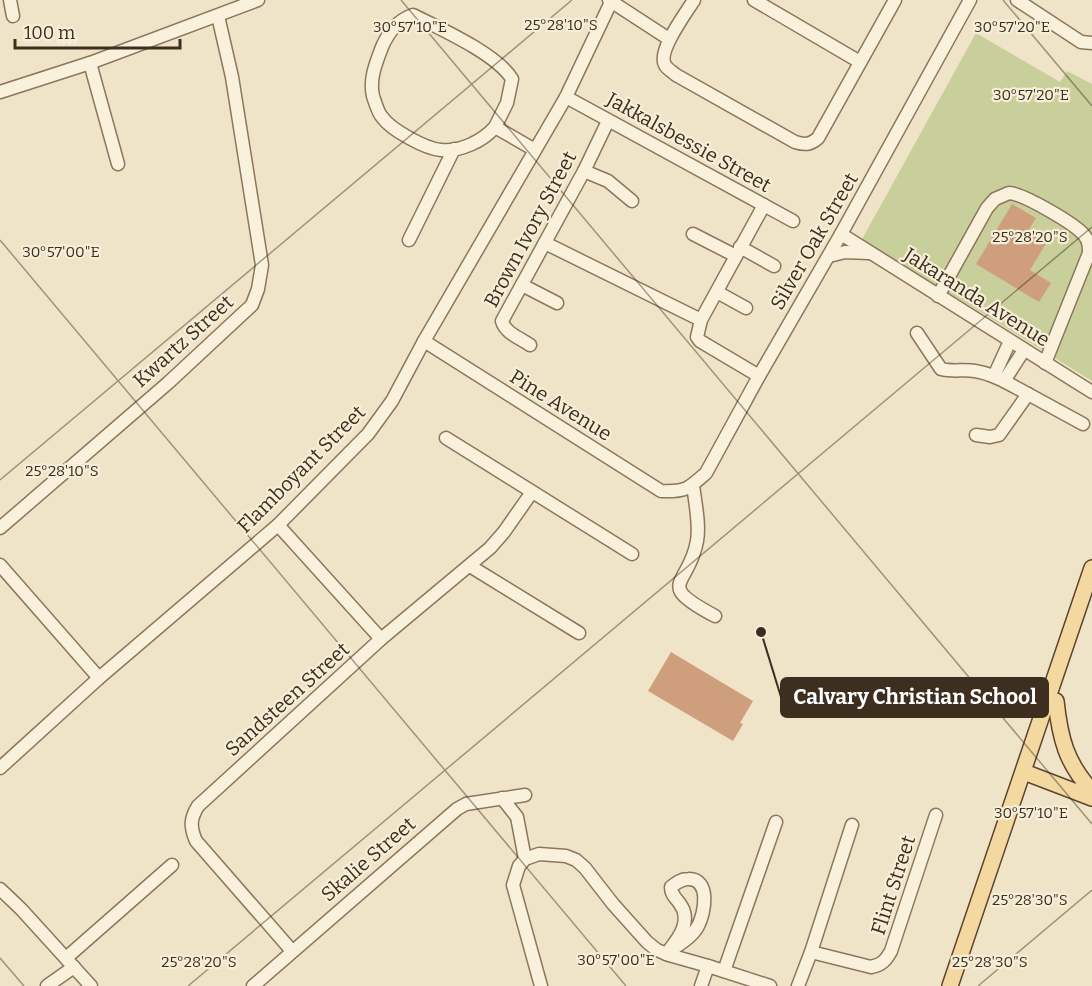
<svg xmlns="http://www.w3.org/2000/svg" width="1092" height="986" viewBox="0 0 1092 986" font-family="Bitter,serif">
<style>
.green{fill:#c9cf9b}
.building{fill:#cf9f7d}
.lines{fill:none;stroke-linecap:round;stroke-linejoin:round}
.minor-casing{stroke:#8d765c;stroke-width:15}
.major-casing{stroke:#5b4430;stroke-width:18}
.minor{stroke:#faf1dc;stroke-width:12}
.major{stroke:#f3d9a0;stroke-width:15}
.ticks{fill:none;stroke:#3d2e20;stroke-width:1.5;stroke-opacity:0.45}
.labels{text-anchor:middle;dominant-baseline:central;stroke-width:4.5;stroke-linejoin:round;paint-order:stroke}
.street-label{font-size:20px;fill:#3d2e20;stroke:#f7eed8}
.ticks-label{font-size:15px;text-anchor:middle;fill:#3d2e20;stroke:#f7eed8;stroke-width:4.5;stroke-linejoin:round;paint-order:stroke}
.leader{fill:none;stroke:#3d2e20;stroke-width:2}
.callout-dot{fill:#3d2e20;stroke:#f7eed8;stroke-width:2}
.callout{fill:#3d2e20;stroke:#3d2e20;stroke-width:2}
.callout-label{font-size:21px;text-anchor:middle;font-weight:bold;fill:#fff}
</style>
<rect width="100%" height="100%" fill="#f0e4c8"/>
<!-- green -->
<path class="green" d="M976 33 1060 82 1067 71 1092 84V381L979 311 861 241Z"/>
<!-- building -->
<g class="building">
<path d="M1012 204 1036 218 1028 231 1047 242 1030 270 1051 283 1039 302 976 264Z"/>
<path d="M671 652 753 701 740 723 743 724 733 741 648 691Z"/>
</g>
<g class="lines">
<defs>
<g id="minor">
<path d="M10 0 13 16"/>
<path d="M609 0 669 39"/>
<path d="M694 0C686 13 657 51 665 65 667 69 673 72 676 75L795 142C805 145 810 145 818 138L895 0"/>
<path d="M754 0 860 62"/>
<path d="M1017 0 1081 42 1092 43"/>
<path d="M90 63 118 164"/>
<path d="M0 92 90 63 258 0"/>
<path d="M566 97 793 221"/>
<path d="M495 127C483 141 460 152 441 150 426 149 391 130 382 117 378 113 375 102 373 96 369 79 376 63 382 47 388 33 398 20 413 15 439 28 497 54 512 79L507 103 495 127 535 150"/>
<path d="M584 171 608 181 632 201"/>
<path d="M693 234 736 256"/>
<path d="M841 234 1092 392"/>
<path d="M409 240 454 149"/>
<path d="M545 243 701 320"/>
<path d="M740 247 774 266"/>
<path d="M829 256 845 252 869 253"/>
<path d="M522 285 557 303"/>
<path d="M717 292 746 308"/>
<path d="M938 296 987 208 995 199 1009 193C1024 194 1075 224 1084 235 1089 241 1089 246 1089 253L1045 363"/>
<path d="M917 333 941 369C953 372 964 369 975 371 994 374 1011 385 1028 394L999 435 990 437 976 435"/>
<path d="M424 341 661 491C686 492 688 489 706 473L759 376 841 234 970 0"/>
<path d="M530 345C520 338 505 333 502 321L584 171 608 121"/>
<path d="M759 376 700 341 697 337 701 320 764 205"/>
<path d="M994 376 1010 341"/>
<path d="M1004 381 1024 350"/>
<path d="M1028 394 1083 424"/>
<path d="M446 438 632 554"/>
<path d="M693 485C695 502 700 524 697 541 689 587 653 583 715 616"/>
<path d="M278 525 381 639"/>
<path d="M0 528 168 383 252 305 258 289 262 265 232 77 218 16"/>
<path d="M0 565 99 678"/>
<path d="M470 566 579 633"/>
<path d="M0 768 99 678 278 525 368 434 392 401 424 341 566 97 612 0"/>
<path d="M502 798 517 817 525 859"/>
<path d="M0 889 21 909 91 986"/>
<path d="M292 951 196 841C190 827 190 819 198 806L381 639 490 548 504 532 532 492"/>
<path d="M811 952 871 967C882 965 886 960 891 951L936 815"/>
<path d="M666 954C676 946 692 938 698 926 705 913 711 878 688 879 681 879 676 883 671 887 671 895 676 898 680 904 693 922 677 940 667 953"/>
<path d="M66 958 172 865"/>
<path d="M724 971 776 822"/>
<path d="M47 986 74 967"/>
<path d="M253 986 457 809 466 804 525 795"/>
<path d="M541 986 513 885 519 866 525 859 539 854 566 856 576 860 585 868 613 904 647 942 657 950 669 955 708 966 770 986"/>
<path d="M701 986 708 966"/>
<path d="M798 986 811 952 852 825"/>
</g>
<g id="major">
<path d="M1056 701C1060 738 1066 763 1092 791"/>
<path d="M1024 772 1092 798"/>
<path d="M950 986 1092 568"/>
</g>
</defs>
<!-- minor casing -->
<use href="#minor" class="minor-casing"/>
<!-- major casing -->
<use href="#major" class="major-casing"/>
<!-- minor -->
<use href="#minor" class="minor"/>
<!-- major -->
<use href="#major" class="major"/>
</g>
<!-- ticks -->
<path class="ticks" d="M401 0 1092 824M1003 0 1092 106M0 240 626 986M0 480 572 0M0 958 24 986M188 986 1092 227M978 986 1092 890"/>
<g class="labels">
<!-- street labels -->
<g class="street-label">
<text transform="translate(689 142) rotate(29)">Jakkalsbessie Street</text>
<text transform="translate(530 229) rotate(-62)">Brown Ivory Street</text>
<text transform="translate(814 241) rotate(-60)">Silver Oak Street</text>
<text transform="translate(977 297) rotate(32)">Jakaranda Avenue</text>
<text transform="translate(183 341) rotate(-42)">Kwartz Street</text>
<text transform="translate(561 405) rotate(32)">Pine Avenue</text>
<text transform="translate(301 469) rotate(-45)">Flamboyant Street</text>
<text transform="translate(287 699) rotate(-42)">Sandsteen Street</text>
<text transform="translate(368 859) rotate(-41)">Skalie Street</text>
<text transform="translate(893 885) rotate(-72)">Flint Street</text>
</g>
</g>
<g class="ticks-label">
<text x="561" y="30">25°28'10"S</text>
<text x="410" y="32">30°57'10"E</text>
<text x="1012" y="32">30°57'20"E</text>
<text x="1031" y="100">30°57'20"E</text>
<text x="1030" y="242">25°28'20"S</text>
<text x="61" y="257">30°57'00"E</text>
<text x="62" y="476">25°28'10"S</text>
<text x="1031" y="818">30°57'10"E</text>
<text x="1030" y="905">25°28'30"S</text>
<text x="616" y="965">30°57'00"E</text>
<text x="199" y="967">25°28'20"S</text>
<text x="990" y="967">25°28'30"S</text>
</g>
<!-- callouts -->
<path class="leader" d="M761 632L781 697"/>
<circle class="callout-dot" cx="761" cy="632" r="6"/>
<rect class="callout" x="781" y="678" width="267" height="39" rx="6"/>
<g class="callout-label">
<text x="915" y="704">Calvary Christian School</text>
</g>
<!-- scale -->
<path d="M15 39v9h165v-9" fill="none" stroke="#3d2e20" stroke-width="3"/>
<text x="24" y="39" font-size="18" fill="#3d2e20" stroke="#f7eed8" stroke-width="4.5" paint-order="stroke">100 m</text>
</svg>
